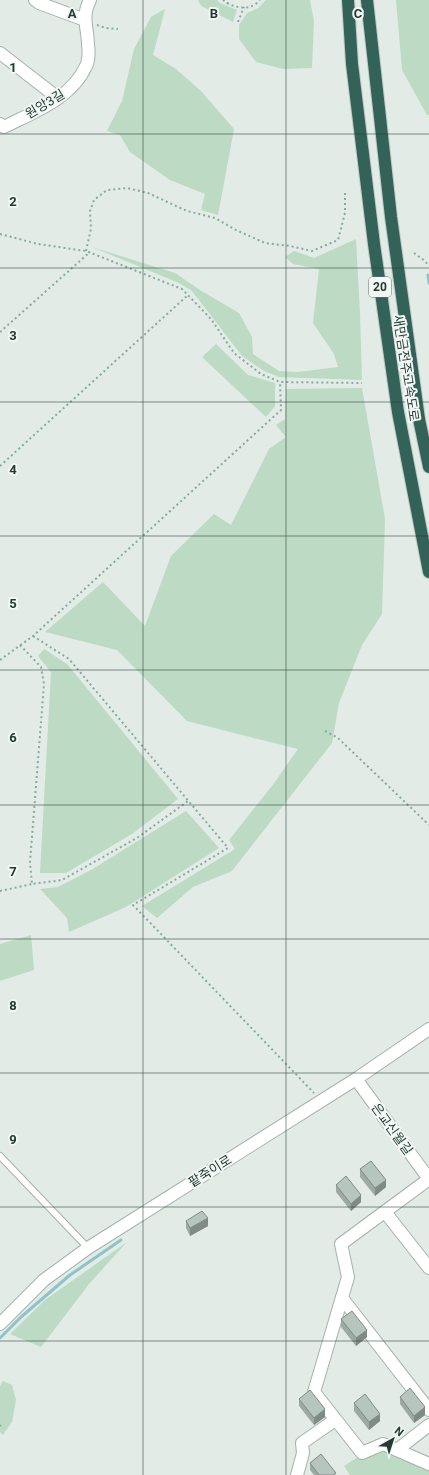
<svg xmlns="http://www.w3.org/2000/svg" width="429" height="1475" viewBox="0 0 429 1475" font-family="Roboto,'Noto Sans KR',sans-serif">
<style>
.green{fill:#bddac4}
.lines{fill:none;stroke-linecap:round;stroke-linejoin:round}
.stream{stroke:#8fc2ca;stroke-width:3}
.service-casing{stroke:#a5b2ad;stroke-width:8}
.minor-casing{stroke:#a5b2ad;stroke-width:14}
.tertiary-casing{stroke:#a5b2ad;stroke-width:14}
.motorway-casing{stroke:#c2c8c6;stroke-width:14}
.path{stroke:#85ab9e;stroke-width:2;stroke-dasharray:2 3;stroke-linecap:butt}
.service{stroke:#fff;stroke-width:6}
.minor{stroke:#fff;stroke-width:12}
.tertiary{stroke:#fff;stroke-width:12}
.motorway{stroke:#336358;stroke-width:12}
.wall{fill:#9da9a4}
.shaded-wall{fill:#808a86}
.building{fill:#b7c5bf;stroke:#808a86}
.grid{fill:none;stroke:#243a33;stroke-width:1;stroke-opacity:0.55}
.labels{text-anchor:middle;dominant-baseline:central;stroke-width:4;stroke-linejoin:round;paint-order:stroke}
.shield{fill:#f2f7f5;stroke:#62736d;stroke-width:1}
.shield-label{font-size:12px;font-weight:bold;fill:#243a33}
.street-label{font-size:13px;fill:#243a33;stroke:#f2f7f5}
.grid-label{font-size:13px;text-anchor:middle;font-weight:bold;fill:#243a33;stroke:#f2f7f5;stroke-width:4;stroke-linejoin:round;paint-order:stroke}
</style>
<rect width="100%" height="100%" fill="#e2ebe6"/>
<!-- green -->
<g class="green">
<path d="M198 0H217L220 3 237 10 233 22 201 6Z"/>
<path d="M266 0H310L314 21 312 68 283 69 256 62 239 39V25L247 13 258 8Z"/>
<path d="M396 0H429V115H427L402 70Z"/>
<path d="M165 9 153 55 176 69 201 91 234 129 218 215 201 210 205 194 170 180 130 152 120 135 107 131 122 101 134 49 151 17Z"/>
<path d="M356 239 360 314 362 380 279 377 264 371 242 356 192 291 179 283 92 247 175 273 200 290 239 313 252 337 253 354 279 371 298 372 338 367 334 354 313 323 319 269 293 264 285 257 294 251 314 258Z"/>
<path d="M216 344 248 375 275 383V406L266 417 202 357Z"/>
<path d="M362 388 385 519 382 614 362 645 339 703 332 743 232 871 193 887 157 918 142 906 235 849 229 840 272 786 298 749 187 721 117 650 45 632 103 582 145 626 171 556 214 514 231 525 269 449 286 437 276 425 285 419 286 389Z"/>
<path d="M44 649 67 664 178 799 132 834 66 873H40L51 672 38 656Z"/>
<path d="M186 811 219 848 126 907 69 932 67 918 40 889 58 887 91 870Z"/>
<path d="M31 935 34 970 0 981V944Z"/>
<path d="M127 1242 89 1284 41 1347 10 1334 45 1300Z"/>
<path d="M3 1381 12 1385 16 1400 12 1422 3 1435 0 1432V1386Z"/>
<path d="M385 1451 429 1470V1475H350L344 1466 358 1457 362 1460Z"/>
</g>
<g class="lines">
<!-- stream -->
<g class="stream">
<path d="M428 275 429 283"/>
<path d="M0 1338 21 1317 70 1275 121 1240"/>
</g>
<defs>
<path id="service" d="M0 1156 88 1248"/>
<g id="minor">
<path d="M35 0 39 3 85 20"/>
<path d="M0 53 58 98"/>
<path d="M0 124 4 127C34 112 72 98 86 66 89 61 89 51 88 45 88 29 81 16 90 0"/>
<path d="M356 1079 429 1179"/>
<path d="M429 1179 341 1244 348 1277 314 1392 362 1453 383 1444 429 1464"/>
<path d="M385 1212 429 1268"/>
<path d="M342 1298 429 1410"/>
<path d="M397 1450 429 1425"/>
<path d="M297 1475 303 1453 302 1443 335 1420"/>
</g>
<path id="tertiary" d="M0 1324 44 1280 88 1248 356 1079 429 1029"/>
<g id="motorway">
<path d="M348 0 352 64 374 244 398 412 429 572"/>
<path d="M367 0 391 217 419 419 429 467"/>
</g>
</defs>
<!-- service casing -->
<use href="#service" class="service-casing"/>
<!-- minor casing -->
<use href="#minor" class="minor-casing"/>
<!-- tertiary casing -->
<use href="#tertiary" class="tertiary-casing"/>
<!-- motorway casing -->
<use href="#motorway" class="motorway-casing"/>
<!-- path -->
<g class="path">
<path d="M223 0C230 6 243 10 252 6 255 5 258 2 260 0"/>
<path d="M227 4 230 0"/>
<path d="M238 22 244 7"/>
<path d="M97 25 106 28 118 29"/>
<path d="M0 234 38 244 86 251 182 289 211 319 234 353 261 374 280 382 362 383"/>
<path d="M86 251 91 229 90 211 94 200 107 190 127 188 148 193 187 211 215 218 236 230 265 243 290 246 312 251 338 240 345 213V191"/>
<path d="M414 253 425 261 429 266"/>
<path d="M0 332 90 252"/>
<path d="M0 466 188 295"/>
<path d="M33 636 69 659 228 848 133 905 314 1093"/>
<path d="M20 645 41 667 44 684 30 862 32 884 62 880 137 838 188 801"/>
<path d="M0 660 33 636 281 410 280 382"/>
<path d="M325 731 338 738 429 825"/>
<path d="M0 891 32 884"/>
<path d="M0 1426 1 1425"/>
</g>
<!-- service -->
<use href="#service" class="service"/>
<!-- minor -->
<use href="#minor" class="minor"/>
<!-- tertiary -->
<use href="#tertiary" class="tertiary"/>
<!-- motorway -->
<use href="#motorway" class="motorway"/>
</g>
<!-- wall -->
<g class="wall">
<path d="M360 1169 386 1187 375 1196 360 1177Z"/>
<path d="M336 1185 361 1202 351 1211 336 1192Z"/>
<path d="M186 1221 208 1226 190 1236 186 1228Z"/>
<path d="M341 1319 367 1337 356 1346 341 1327Z"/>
<path d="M400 1397 425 1415 414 1423 400 1404Z"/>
<path d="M299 1399 325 1417 314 1425 299 1406Z"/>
<path d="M354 1403 380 1421 369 1430 354 1411Z"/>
<path d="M310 1463 336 1475H314L310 1470Z"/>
</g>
<!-- shaded-wall -->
<g class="shaded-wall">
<path d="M386 1180V1187L375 1196V1188Z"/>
<path d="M361 1195V1202L351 1211V1204Z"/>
<path d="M208 1218V1226L190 1236V1228Z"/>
<path d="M367 1330V1337L356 1346V1338Z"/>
<path d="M425 1407V1415L414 1423V1416Z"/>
<path d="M325 1409V1417L314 1425V1418Z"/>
<path d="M380 1414V1421L369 1430V1422Z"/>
</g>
<!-- building -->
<g class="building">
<path d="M371 1161 386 1180 375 1188 360 1169Z"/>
<path d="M346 1176 361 1195 351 1204 336 1185Z"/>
<path d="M202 1211 208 1218 190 1228 186 1221Z"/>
<path d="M352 1311 367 1330 356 1338 341 1319Z"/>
<path d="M410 1388 425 1407 414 1416 400 1397Z"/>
<path d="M310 1390 325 1409 314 1418 299 1399Z"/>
<path d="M365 1394 380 1414 369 1422 354 1403Z"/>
<path d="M321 1454 336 1473 333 1475H319L310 1463Z"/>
</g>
<!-- grid -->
<path class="grid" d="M143 0V1475M286 0V1475M0 134H429M0 268H429M0 402H429M0 536H429M0 670H429M0 805H429M0 939H429M0 1073H429M0 1207H429M0 1341H429"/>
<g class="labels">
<!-- shield labels -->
<rect class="shield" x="369" y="277" width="22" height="20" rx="3"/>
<g class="shield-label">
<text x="380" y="287">20</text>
</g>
<!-- street labels -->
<g class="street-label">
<text transform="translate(45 104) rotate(-31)">원앙3길</text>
<text transform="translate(406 368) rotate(81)">새만금전주고속도로</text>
<text transform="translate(392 1129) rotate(54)">은교신월길</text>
<text transform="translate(210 1171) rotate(-32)">팥죽이로</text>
</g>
</g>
<g class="grid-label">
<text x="72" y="18">A</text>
<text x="214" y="18">B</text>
<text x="358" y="18">C</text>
<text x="13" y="72">1</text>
<text x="13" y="206">2</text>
<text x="13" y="340">3</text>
<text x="13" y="474">4</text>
<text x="13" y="608">5</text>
<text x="13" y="742">6</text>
<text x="13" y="876">7</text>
<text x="13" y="1010">8</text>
<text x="13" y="1144">9</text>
</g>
<!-- north arrow -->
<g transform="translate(393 1439) rotate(39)" stroke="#f2f7f5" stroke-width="3" paint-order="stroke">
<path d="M0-3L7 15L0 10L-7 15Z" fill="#243a33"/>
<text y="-6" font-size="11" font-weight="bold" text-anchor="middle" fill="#243a33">N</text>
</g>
</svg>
